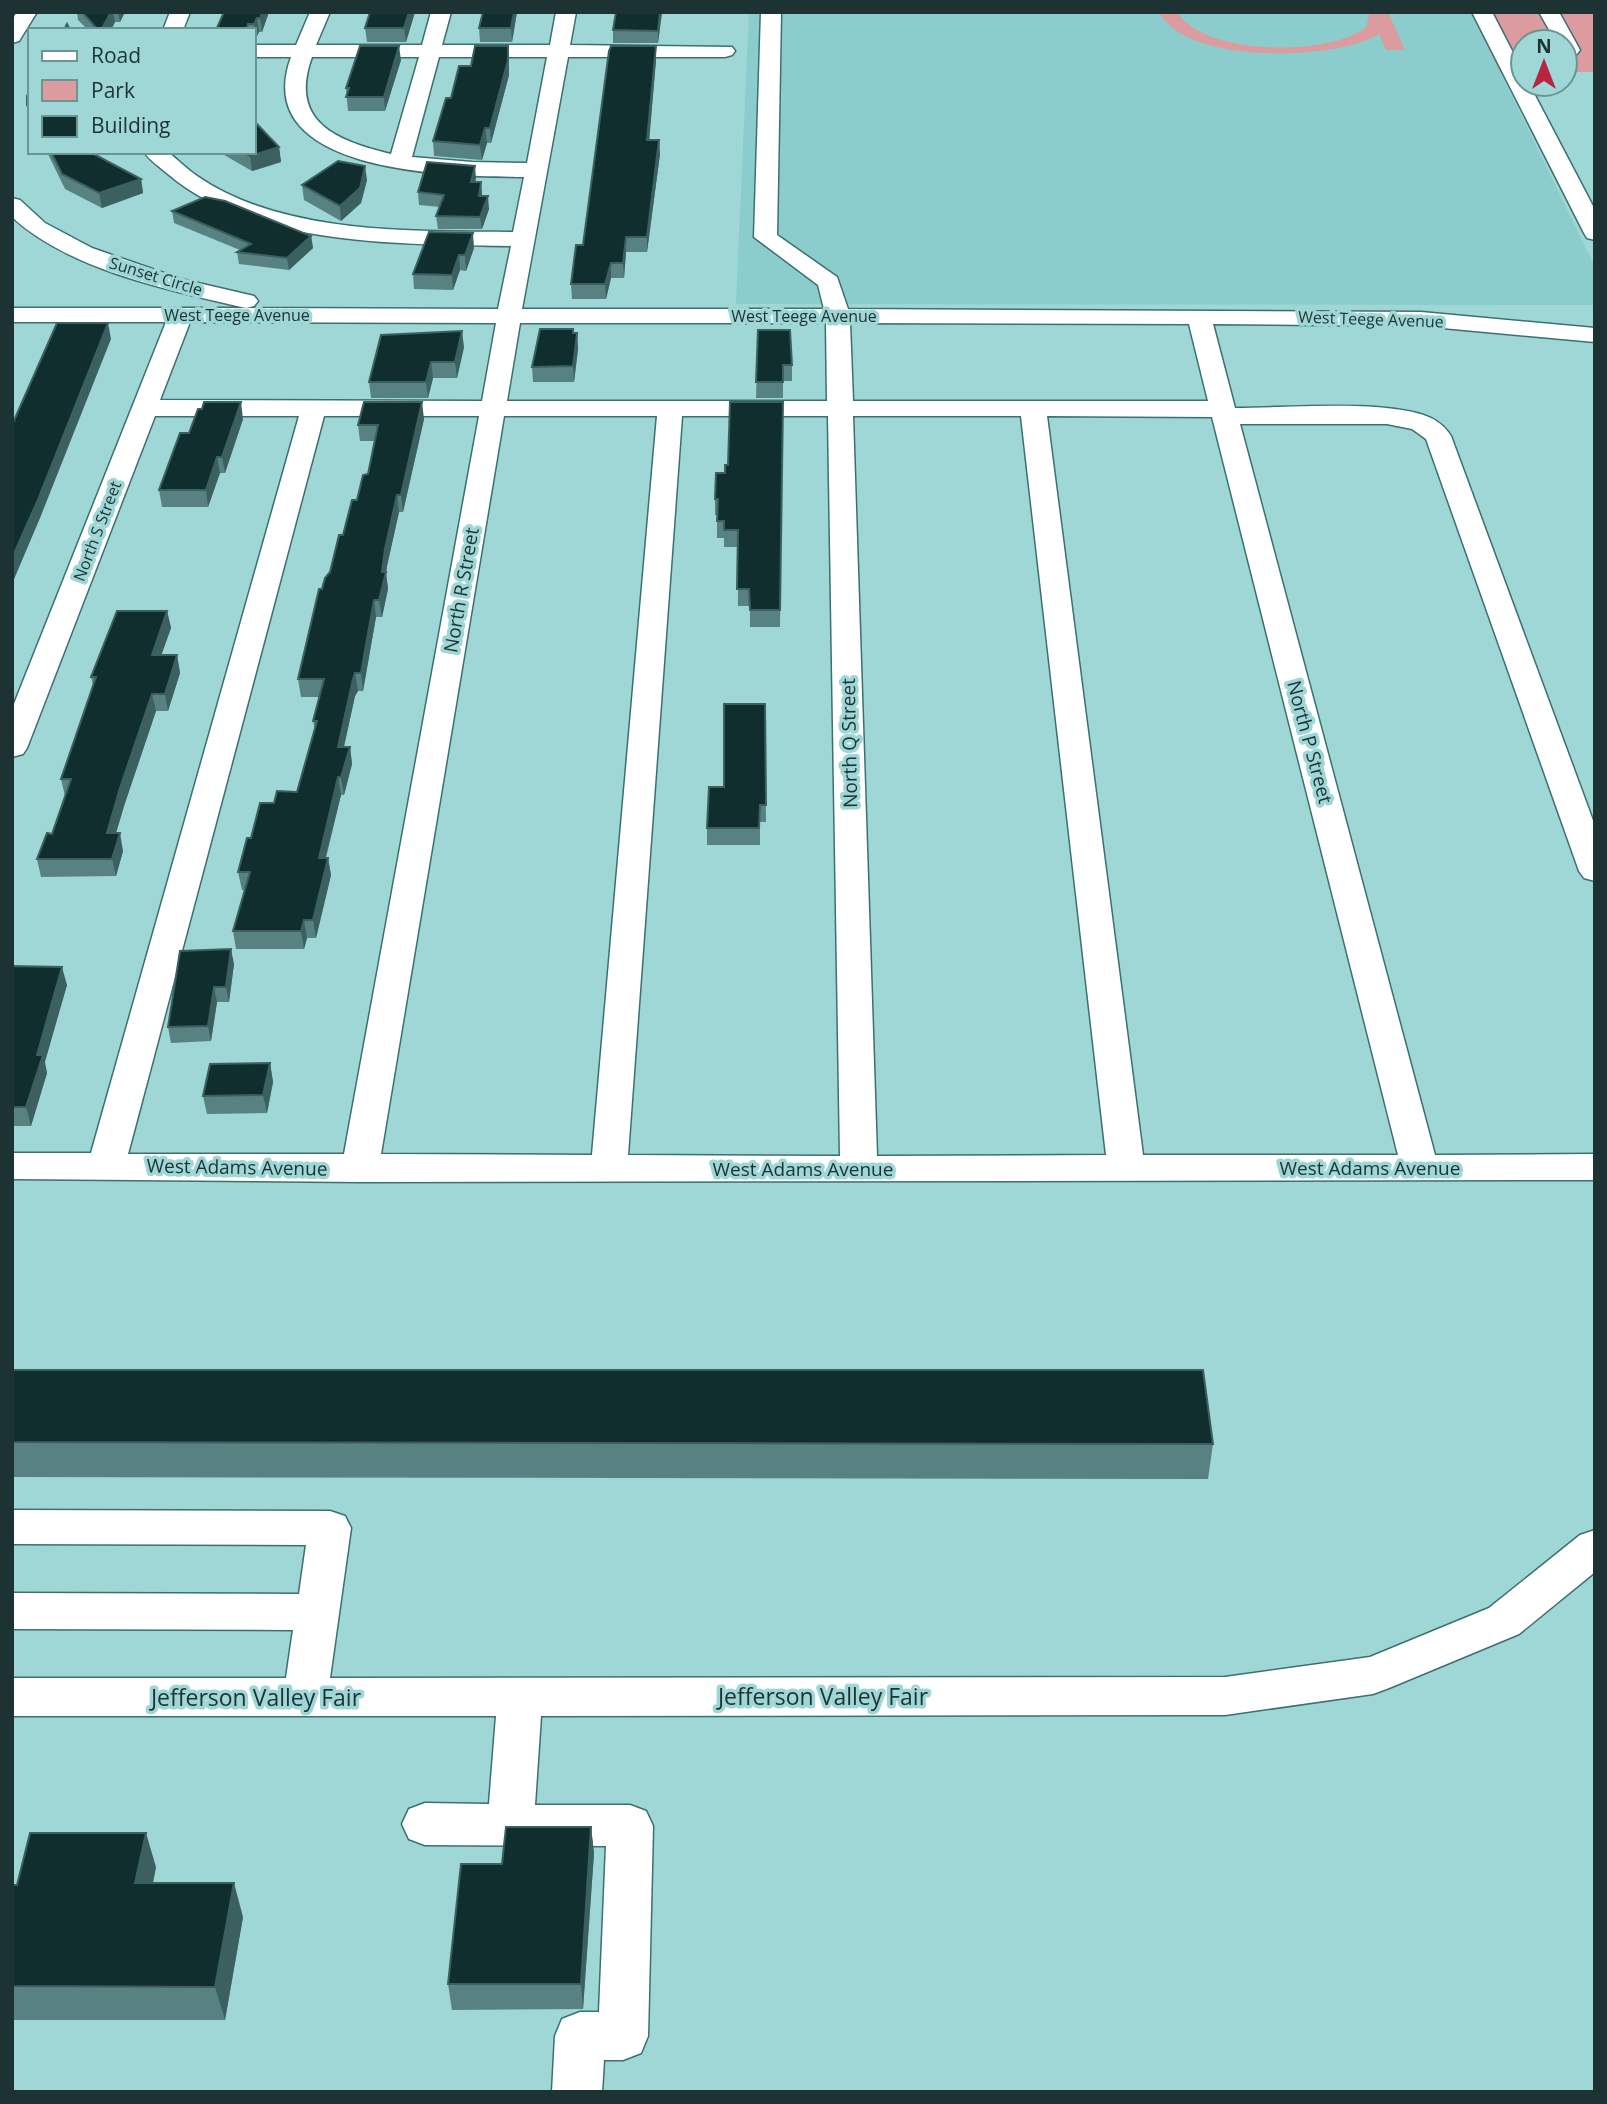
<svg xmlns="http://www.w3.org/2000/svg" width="1607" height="2104" viewBox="0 0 1607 2104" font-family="'Open Sans',sans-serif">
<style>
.built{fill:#8bcccc}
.green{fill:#dc9b9e}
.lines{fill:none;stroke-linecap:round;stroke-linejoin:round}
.minor-casing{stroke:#3c7070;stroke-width:3}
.minor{fill:#fff;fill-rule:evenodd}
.wall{fill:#588282}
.shaded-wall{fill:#3c6060}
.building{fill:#112e2e;stroke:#3c6060;stroke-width:2}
.labels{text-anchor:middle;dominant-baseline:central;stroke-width:7;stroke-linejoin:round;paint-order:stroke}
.far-street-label{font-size:16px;fill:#1d3333;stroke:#9fd6d6}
.street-label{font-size:19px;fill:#1d3333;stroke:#9fd6d6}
.near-street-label{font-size:23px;fill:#1d3333;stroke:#9fd6d6}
</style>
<rect width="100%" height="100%" fill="#9fd6d6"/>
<!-- built -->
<path class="built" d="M749 12H1471L1595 267V305L736 304Z"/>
<!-- green -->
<g class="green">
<path d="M1159 12H1177C1204 56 1329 57 1366 27L1370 12H1388L1405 50H1386L1379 34C1335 61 1186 65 1159 12Z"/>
<path d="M1471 12H1595V72H1565V42H1523V72H1500Z"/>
</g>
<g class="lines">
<defs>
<g id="minor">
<path d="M17 12H37L19 41 12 43V20Z"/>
<path d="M170 12H190L183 30H163Z"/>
<path d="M310 12H330L316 45H422L431 12H451L442 45H550L556 12H576L570 45 732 47 735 51 732 55 725 57H568L522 309H824L818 285 754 237 761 12H781L777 235 837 277 848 309 1421 312 1595 328V342L1421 326 1213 324 1235 408C1285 408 1389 399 1431 418 1439 422 1446 428 1451 436L1595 826V881L1584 878 1579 871 1426 439 1412 429 1387 424H1240L1435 1155 1595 1154V1180L360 1182 12 1179V1153H91L299 416H155L27 748 23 754 12 757V709L166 322H12V308H246C172 291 69 270 12 217V198L20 200 45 223 92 248 181 279 254 296 258 301 254 306 246 308 498 309 511 246C404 244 253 247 168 174 160 167 150 161 144 152H168C178 160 187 169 197 176 282 235 414 231 513 232L524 177C453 176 248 175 291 57H254V45H296ZM312 57H419L391 154C338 141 288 123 312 57ZM439 57H547L527 163 472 162 412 157ZM190 322 496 323 482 401 160 400ZM520 323H826L827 401H507ZM850 323 1189 324 1208 401H853ZM324 416H479L344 1154H128ZM504 416H657L592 1155 381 1154ZM682 416H828L840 1156 628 1155ZM853 416H1021L1106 1155 877 1156ZM1047 416 1212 417 1398 1155H1143Z"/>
<path d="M1472 12H1492L1523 72V84H1529L1595 210V240L1587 238 1584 233Z"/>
<path d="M1539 12H1559L1580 50 1577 54 1565 55V42H1556Z"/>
<path d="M12 1510 330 1511 345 1516 351 1528 330 1678 1225 1677 1370 1657 1489 1608 1580 1535 1595 1530V1572L1519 1634 1389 1688 1373 1694 1225 1715 541 1716 535 1805H630L646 1811 653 1826 648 2036 641 2053 623 2060H604L602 2092H552L555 2036 562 2019 580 2012H599L606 1846 425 1845 409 1839 402 1824 409 1809 425 1803 489 1804 496 1716H12V1678H286L293 1630 12 1629V1593L299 1594 306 1545 12 1544Z"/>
</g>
</defs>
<!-- minor casing -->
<use href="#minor" class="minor-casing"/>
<!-- minor -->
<use href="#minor" class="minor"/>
</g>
<!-- wall -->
<g class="wall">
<path d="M77 12H125L120 22H115L111 30H88L78 20Z"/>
<path d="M224 12H269L262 32H259L256 38H254V30H216Z"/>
<path d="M415 12 406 42H367L365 28Z"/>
<path d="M517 12 512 42H480L479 28Z"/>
<path d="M616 12H662L658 43H613V30Z"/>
<path d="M656 46V60L649 140H659L660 154 647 252H626L624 278H611L606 299H572L571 284 583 245Z"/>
<path d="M401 60 385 111H348L346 88Z"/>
<path d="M509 60V75L491 143H487L482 160 434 156 433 141 451 98 471 66Z"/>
<path d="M279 147 281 162 252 171 219 152H254Z"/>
<path d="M47 152H90L141 179 143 193 102 208 65 189Z"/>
<path d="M476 178 475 182H481L482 196 489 209 482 229H438L436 216 440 207 419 205 418 192Z"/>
<path d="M367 180 361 203 341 221 304 200 302 185Z"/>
<path d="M172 211 311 236 313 248 289 270 239 264 237 252 240 250 174 223Z"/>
<path d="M474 248 466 271 460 270 453 290 414 289 413 274Z"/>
<path d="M573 329V333H577L578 349 574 382H533L532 367Z"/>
<path d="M758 330 792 365V381H783V398H756Z"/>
<path d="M464 347 457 378H433L428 398H371L369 382Z"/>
<path d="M783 402 780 627H750V606H738V547H724V538H717V515H715V499L725 473Z"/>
<path d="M243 419 225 473H220L208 507H162L159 490 189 433Z"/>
<path d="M424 419 403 512H399L387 566 386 573 388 589 382 617H376L363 691H358L355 696 344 747H350L352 764 344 795H341L326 858H328L331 875 316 938H307L304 949H236L233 931 244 890H242L238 872 251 838 274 803 297 792 315 729 313 721 319 697H301L298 679 322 589 330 572 343 535 368 474 374 441H360L358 425Z"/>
<path d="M167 611 171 628 161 655H177L180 673 168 711H156L124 806 116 833 123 851 116 876 41 877 37 859 52 834 65 796 61 779 93 685 91 677Z"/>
<path d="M765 704 766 822H760V845H707V828L724 787Z"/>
<path d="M234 964 229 1002H217L211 1041 171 1043 168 1027Z"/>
<path d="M12 966 67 985 44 1062 47 1073 31 1126H12Z"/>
<path d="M270 1063 273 1082 267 1113 207 1114 203 1096Z"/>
<path d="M12 1370 1213 1444 1208 1479 12 1477Z"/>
<path d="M591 1827 594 1853 583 2009 452 2010 448 1984 502 1864Z"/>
<path d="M156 1867 153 1883 243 1917 225 2020H12V1885Z"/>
</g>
<!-- shaded-wall -->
<g class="shaded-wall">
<path d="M111 12H113L115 22 111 30H101Z"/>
<path d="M118 12H125L120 22Z"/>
<path d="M262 12H269L262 32 260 18Z"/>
<path d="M409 12H415L406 42 404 28Z"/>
<path d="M514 12H517L512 42 511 28Z"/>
<path d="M660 12H662L658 43V31Z"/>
<path d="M257 18 259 32 256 38 254 24Z"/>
<path d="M399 46 401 60 385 111 384 97Z"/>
<path d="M508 46 509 75 491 143 490 128Z"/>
<path d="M656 46V60L648 154 647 140Z"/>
<path d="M485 128 487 143 482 160 480 145Z"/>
<path d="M659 140 660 154 647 252V237Z"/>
<path d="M279 147 281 162 252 171 250 156Z"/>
<path d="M365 166 367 180 361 203 341 221 340 206Z"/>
<path d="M475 166 476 178 472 194 471 182Z"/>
<path d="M141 179 143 193 102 208 99 193Z"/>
<path d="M481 182 482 194 480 209 479 196Z"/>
<path d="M488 196 489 209 482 229 480 217Z"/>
<path d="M473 233 474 248 466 271 465 255Z"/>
<path d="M311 236 313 248 289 270 287 258Z"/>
<path d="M626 237V252L624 278 623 263Z"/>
<path d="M459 255 460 270 453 290 452 275Z"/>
<path d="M611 263V278L606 299 605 284Z"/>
<path d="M108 323 111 339 40 518 12 584V558Z"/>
<path d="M462 331 464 347 457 378 455 362Z"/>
<path d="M577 333 578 349 574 382 573 366Z"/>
<path d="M431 362 433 378 428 398 426 382Z"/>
<path d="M241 402 243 419 225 473 222 457Z"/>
<path d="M422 402 424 419 403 512 401 495Z"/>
<path d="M217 457 220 473 208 507 206 490Z"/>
<path d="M397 495 399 512 387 566 386 573 388 589 382 617 379 600 385 549Z"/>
<path d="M374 600 376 617 363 691 361 673Z"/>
<path d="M167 611 171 628 155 673 152 655Z"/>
<path d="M177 655 180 673 168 711 165 694Z"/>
<path d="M355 673 358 691 355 696 340 764 338 747 353 679Z"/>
<path d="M152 694 156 711 124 806 111 850 107 833 120 788Z"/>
<path d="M350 747 352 764 344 795 341 777Z"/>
<path d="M338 777 341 795 321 875 319 858Z"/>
<path d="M120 833 123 851 116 876 112 859Z"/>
<path d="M328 858 331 875 316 938 313 920Z"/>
<path d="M304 920 307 938 304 949 301 931Z"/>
<path d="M231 949 234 964 229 1002 226 987Z"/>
<path d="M62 967 67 985 45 1062 47 1073 31 1126 26 1107 37 1055Z"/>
<path d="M214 987 217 1002 211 1041 208 1026Z"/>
<path d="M270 1063 273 1082 267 1113 263 1095Z"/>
<path d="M591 1827 594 1853 583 2009 581 1984Z"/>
<path d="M146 1833 156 1867 146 1917 135 1883Z"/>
<path d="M234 1883 243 1917 225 2020 215 1987Z"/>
</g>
<!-- building -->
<g class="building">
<path d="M82 12H111L101 30H98Z"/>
<path d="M224 12H262L260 18H257L254 24H248L246 30H216Z"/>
<path d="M370 12H409L404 28H365Z"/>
<path d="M483 12H514L511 28H479Z"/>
<path d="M616 12H660L658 31 613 30Z"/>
<path d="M67 24 70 30H64Z"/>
<path d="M360 46H399L384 97H346L349 88H346Z"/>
<path d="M475 46H508V60L490 128H485L480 145 433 141 446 98H451L459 66H471Z"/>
<path d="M611 46H656L647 140H659L647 237H626L623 263H611L605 284H571L576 245H583L609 51Z"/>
<path d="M30 91V111L27 105V96Z"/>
<path d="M254 121 279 147 250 156 243 152H254Z"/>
<path d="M51 152H90L141 179 99 193 62 174Z"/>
<path d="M338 161 365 166 360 188 340 206 302 185Z"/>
<path d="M427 162 475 166 471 182H481L479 196H488L480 217 436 216 444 195 418 192Z"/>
<path d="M205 197 225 201 311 236 287 258 237 252 251 244 172 211Z"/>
<path d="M429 232 473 233 465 255H459L452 275 413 274Z"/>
<path d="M57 323H108L37 502 12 558V425Z"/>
<path d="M540 329H573V333H577L573 366 532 367Z"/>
<path d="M758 330H790L792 365H783V382H756Z"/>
<path d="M462 331 455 362H431L426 382H369L381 335Z"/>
<path d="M204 402H241L222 457H217L206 490H159L180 433H189L198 409H202Z"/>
<path d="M364 402H422L401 495H397L385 549 382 572H386L379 600H374L361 673H355L353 679 338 747H350L341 777H338L319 858H328L313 920H304L301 931H233L250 872H238L247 838H251L260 803H274L277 791 297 792 317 721H313L324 679H298L319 589H322L325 578 330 572 339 535H343L352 500H357L363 475 368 474 378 425H358Z"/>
<path d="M730 402H783L780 610H750L749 589H737L738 530H724V521H717L718 499H715L716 473H725V465H728Z"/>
<path d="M117 611H167L152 655H177L165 694H152L120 788 107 833H120L112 859H37L47 833 52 834 71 779H61L96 677H91Z"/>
<path d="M724 704H765L766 805H760L759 828H707L709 787H724Z"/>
<path d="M231 949 226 987H214L208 1026 168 1027 180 951Z"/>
<path d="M12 966 62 967 37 1055H43L26 1107H12Z"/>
<path d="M270 1063 263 1095 203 1096 210 1064Z"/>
<path d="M12 1370H1203L1213 1444 12 1442Z"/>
<path d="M506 1827H591L581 1984H448L461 1864H502Z"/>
<path d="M30 1833H146L135 1883H234L215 1987 12 1986V1885H17Z"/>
</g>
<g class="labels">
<!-- far-street labels -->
<g class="far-street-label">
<text transform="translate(156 276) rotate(17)">Sunset Circle</text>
<text x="237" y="315">West Teege Avenue</text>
<text x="804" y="316">West Teege Avenue</text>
<text transform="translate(1371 319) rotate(2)">West Teege Avenue</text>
<text transform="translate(97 531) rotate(-69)">North S Street</text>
</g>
<!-- street labels -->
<g class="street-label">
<text transform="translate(461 590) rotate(-80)">North R Street</text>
<text transform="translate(1310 742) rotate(75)">North P Street</text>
<text transform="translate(849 743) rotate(-91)">North Q Street</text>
<text transform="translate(237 1167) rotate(1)">West Adams Avenue</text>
<text x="1370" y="1168">West Adams Avenue</text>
<text x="803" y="1169">West Adams Avenue</text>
</g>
<!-- near-street labels -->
<g class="near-street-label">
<text x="823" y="1696">Jefferson Valley Fair</text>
<text x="256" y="1697">Jefferson Valley Fair</text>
</g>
</g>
<!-- border -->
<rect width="1607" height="2104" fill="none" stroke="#1d3333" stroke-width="28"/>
<!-- legend -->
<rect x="28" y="28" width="228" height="126" fill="#9fd6d6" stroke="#6b9595" stroke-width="2"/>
<rect x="42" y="51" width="35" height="10" fill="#ffffff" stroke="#6b9595" stroke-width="2"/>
<text x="91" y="63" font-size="21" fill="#1d3333">Road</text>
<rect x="42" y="80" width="35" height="21" fill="#dc9b9e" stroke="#6b9595" stroke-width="2"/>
<text x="91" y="98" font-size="21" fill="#1d3333">Park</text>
<rect x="42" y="116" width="35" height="21" fill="#112e2e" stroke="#6b9595" stroke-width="2"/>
<text x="91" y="133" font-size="21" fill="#1d3333">Building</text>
<!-- north arrow -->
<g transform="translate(1544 63)"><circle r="33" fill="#9fd6d6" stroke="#6b9595" stroke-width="2"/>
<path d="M0-5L12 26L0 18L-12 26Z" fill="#b72543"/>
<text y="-10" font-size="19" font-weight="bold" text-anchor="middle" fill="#1d3333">N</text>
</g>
</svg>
